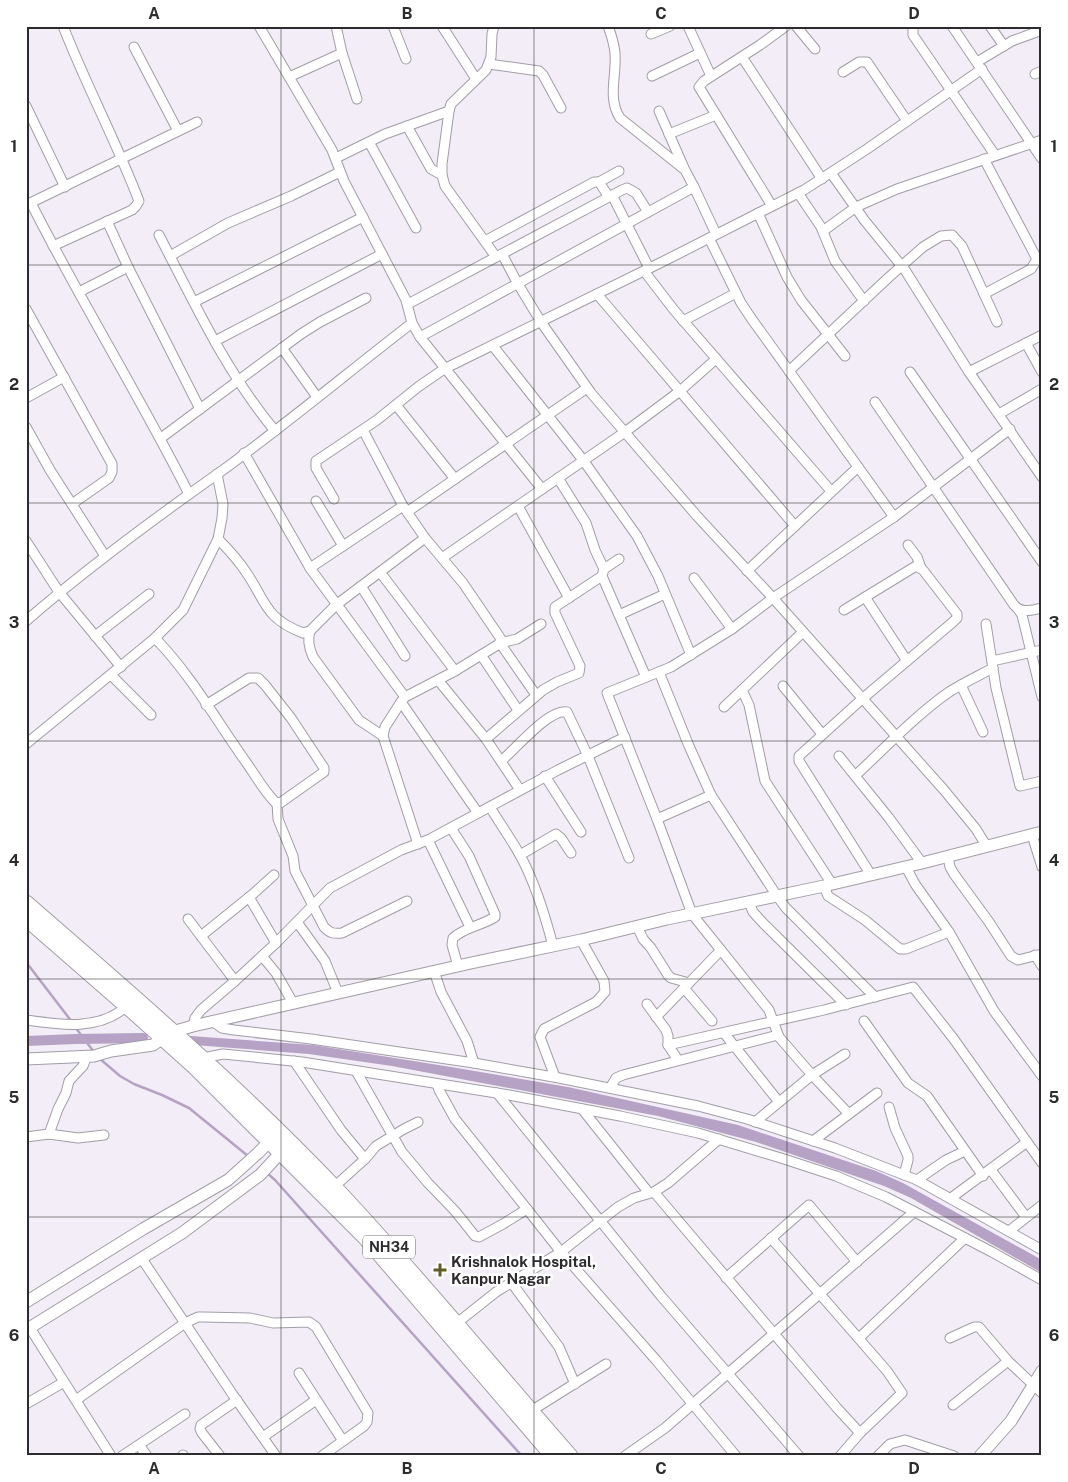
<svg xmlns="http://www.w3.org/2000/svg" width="1068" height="1482" viewBox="0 0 1068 1482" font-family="'Public Sans',sans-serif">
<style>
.water{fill:#b6a2c4}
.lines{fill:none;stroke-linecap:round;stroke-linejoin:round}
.stream{stroke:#b6a2c4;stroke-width:2.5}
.canal{stroke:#b6a2c4;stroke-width:10}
.minor-casing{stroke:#a29da6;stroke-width:11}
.tertiary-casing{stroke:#a29da6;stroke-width:13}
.trunk-casing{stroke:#a29da6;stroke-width:17}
.minor{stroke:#fff;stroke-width:9}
.tertiary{stroke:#fff;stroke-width:11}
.trunk{stroke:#fff;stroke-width:15}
.grid{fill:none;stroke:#2d2b2e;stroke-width:1;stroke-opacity:0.55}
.poi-dot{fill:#625a27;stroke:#fff;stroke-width:2}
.labels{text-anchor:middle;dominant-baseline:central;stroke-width:5;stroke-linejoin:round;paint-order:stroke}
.shield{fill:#fff;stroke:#6c6b6d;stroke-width:1}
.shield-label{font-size:14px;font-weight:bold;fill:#2d2b2e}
.poi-label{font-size:15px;font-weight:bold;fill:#2d2b2e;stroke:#fff;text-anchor:start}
.neatline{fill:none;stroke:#2d2b2e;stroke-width:2}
.grid-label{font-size:16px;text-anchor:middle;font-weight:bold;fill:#2d2b2e}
</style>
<rect width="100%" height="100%" fill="#f2edf6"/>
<!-- water -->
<path class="water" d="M191 1036 313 1045 451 1067 568 1087 738 1125 876 1171 903 1183 1042 1260V1273L911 1198 884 1186 756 1142 658 1116 392 1066 309 1054 194 1045 187 1037Z"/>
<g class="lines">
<!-- stream -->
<g class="stream">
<path d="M26 962 72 1022"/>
<path d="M75 1027 94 1052"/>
<path d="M99 1058 120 1076 134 1084 162 1095 189 1108 248 1156"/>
<path d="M267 1173 275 1180 522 1456"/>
</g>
<!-- canal -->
<path class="canal" d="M26 1041 75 1039 143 1038"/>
<defs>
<g id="minor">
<path d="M259 26 332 150 344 181 406 300 412 323 420 337 542 489"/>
<path d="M336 26 342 53 357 99"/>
<path d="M393 26 406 59"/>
<path d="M442 26 476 79"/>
<path d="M494 26 492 34 491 57 486 70 451 104 449 111 442 164V175L445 186 496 257"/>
<path d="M608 26C611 34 614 44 615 53 617 75 607 98 620 118L685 170 694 187"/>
<path d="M688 26 711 76"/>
<path d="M796 26 815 49"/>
<path d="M913 26V35L995 155"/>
<path d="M952 26 1042 159"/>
<path d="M990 26 1004 46"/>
<path d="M651 34 670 26"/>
<path d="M134 47 178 131"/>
<path d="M742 57 822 179"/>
<path d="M977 62 1012 41 1042 30"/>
<path d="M489 64 539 71 543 75 561 108"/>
<path d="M843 72 859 62H867L907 121"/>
<path d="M1035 74 1042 71"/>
<path d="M652 76 700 53"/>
<path d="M289 77 342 53"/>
<path d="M26 106 65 187"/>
<path d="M659 111 684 168"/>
<path d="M407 126 431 169 442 175"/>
<path d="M669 134 716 115"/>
<path d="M369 142 416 228"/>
<path d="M336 158 385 134 449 111"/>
<path d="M831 173 865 221 905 270 969 372 1042 477"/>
<path d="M599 182 619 171"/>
<path d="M798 193 821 227 835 261 864 301"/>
<path d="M612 195 649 268"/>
<path d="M31 203C81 302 139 395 189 494"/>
<path d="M26 205 197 122"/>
<path d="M772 206 699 87 704 81 760 45 786 26"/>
<path d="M758 213 787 277 801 300 845 356"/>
<path d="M107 221 128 267 200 409"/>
<path d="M823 231 856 207 897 189 1042 140"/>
<path d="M159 235C194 302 226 372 275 431"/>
<path d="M709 238 741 303 751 318 894 517"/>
<path d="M485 241 594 182H599L609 197"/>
<path d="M53 246 132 210 136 206 139 201C116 141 86 85 63 26"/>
<path d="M502 254 518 284 541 322 591 393 697 516 773 598 944 790 976 829 987 847"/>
<path d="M170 256 228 223 291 196 340 172"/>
<path d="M644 271 674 310 831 491"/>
<path d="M79 292 128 267"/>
<path d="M597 294 795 526"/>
<path d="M984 294 1031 269 1036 261V257L984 159"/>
<path d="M194 302 363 217"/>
<path d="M408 304 622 190 627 188 636 193 648 212"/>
<path d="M26 309 112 464V472L109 478 72 504"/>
<path d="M683 321 736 293"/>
<path d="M420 337 694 187 716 234"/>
<path d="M215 341 382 254"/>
<path d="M1026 343 1042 372"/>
<path d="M493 346 583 460 637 536 658 576 691 655"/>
<path d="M282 348 317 397"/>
<path d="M789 371 888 278 923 247 941 236 952 235 962 246 997 322"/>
<path d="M910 372 1042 562"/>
<path d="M969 372 1042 335"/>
<path d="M26 398 64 377"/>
<path d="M875 402 1014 605C1022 614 1031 610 1042 608"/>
<path d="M396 405 455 479"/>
<path d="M999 414 1042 389"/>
<path d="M26 427 50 470 105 556"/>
<path d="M363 430 403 506 425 538 463 583 501 639 499 644 455 671 405 697 401 702 478 813"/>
<path d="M161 438 301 334 320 322 366 298"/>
<path d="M244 453 310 568 405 697"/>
<path d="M558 478 586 523 595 550 604 569"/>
<path d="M334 499 316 468V461L377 420 418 387 444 369 662 262 804 190 867 149 982 69"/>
<path d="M316 501 343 546"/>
<path d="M518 506 569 598"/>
<path d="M407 512 587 388"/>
<path d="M218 539C228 549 238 560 246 572 266 601 264 618 303 633L310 631"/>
<path d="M26 541 59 592 121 667"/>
<path d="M908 545 917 557 921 568"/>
<path d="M442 558 625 432 680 391 716 359"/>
<path d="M310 568 403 506"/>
<path d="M747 571 858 467"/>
<path d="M380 572 455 671"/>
<path d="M602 576 646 677"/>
<path d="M694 578 732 629"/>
<path d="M361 586 405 656"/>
<path d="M865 597 907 661"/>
<path d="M1018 609 1022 615 1042 697"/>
<path d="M844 610 916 566 923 570 957 614V618L953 622 862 699 799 756V761L871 875"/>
<path d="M619 615 665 594"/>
<path d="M26 621C87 568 151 521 216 475 283 427 347 373 412 323"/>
<path d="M986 624 996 688 1020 786 1042 781"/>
<path d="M95 636 149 594"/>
<path d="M155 638C191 675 216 720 246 762 255 775 264 791 275 802L280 803 324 772V768L291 718 265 685 258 678H249L206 705"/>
<path d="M481 655 518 710"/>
<path d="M992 661 1042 650"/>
<path d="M659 672 689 746 711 795 777 896 786 908 875 997"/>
<path d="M111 675 151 715"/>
<path d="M438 680 486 739 520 790"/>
<path d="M961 685 983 732"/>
<path d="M783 686 822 734"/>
<path d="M742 690 749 705 765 781 832 884"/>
<path d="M536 695 500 643 517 639 541 624"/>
<path d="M401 702 385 727 383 736 418 844"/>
<path d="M724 707 803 632"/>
<path d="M383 736 359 720 313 657C309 648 307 640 310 631L336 605 425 538"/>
<path d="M486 739 543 690 557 682 579 673 580 666 555 613V607L602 576 604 569 619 559"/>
<path d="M26 744 155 638 183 610 218 539 222 518 223 504 217 474"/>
<path d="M839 756 889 818 922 863"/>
<path d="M501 761C515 750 549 708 567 712L588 756 629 858"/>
<path d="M856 775C886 747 915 716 949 692 963 683 978 676 993 668"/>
<path d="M545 776 581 832"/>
<path d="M277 803 278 819 293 856 295 871 324 927C330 933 333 934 342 933L407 901"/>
<path d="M490 807C500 824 512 840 521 857 536 885 545 915 553 946"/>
<path d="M657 819 711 795"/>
<path d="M451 828 469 856 495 914V917C481 926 465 927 453 938L452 945 458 966"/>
<path d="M1032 835 1042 867"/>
<path d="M428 840 470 927"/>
<path d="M520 855 556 834 561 838 571 853"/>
<path d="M948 857 950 867 954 874 989 922 1011 956 1018 960 1042 954"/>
<path d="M906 867 915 884 949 932 994 1011 1042 1076"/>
<path d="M824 886 828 896 865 920 900 949H906L949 932"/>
<path d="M249 897 276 943"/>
<path d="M749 902 753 912 764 924 846 1005"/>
<path d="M188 919 235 981"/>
<path d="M297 922 325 961 338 993"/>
<path d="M637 926 643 939 651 948 668 975 671 978 689 983"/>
<path d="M201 936 253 894 274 875"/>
<path d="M1035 955 1042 966"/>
<path d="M262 956 276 973 293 1003"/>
<path d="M434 971 441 992 467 1041 474 1063"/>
<path d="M684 988 712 1021"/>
<path d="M647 1004 666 1030 668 1036V1045L678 1060"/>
<path d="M656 1017 721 950"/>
<path d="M26 1020C61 1025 99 1031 127 1006"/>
<path d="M212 1021 222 1028 234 1030 311 1039 474 1063 559 1078 698 1106 747 1119 835 1148 917 1180 1042 1250"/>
<path d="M864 1021 908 1083 927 1096 983 1176"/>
<path d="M193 1026 195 1018 201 1010 235 981 276 943 330 888 401 850 428 840 558 770 625 737"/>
<path d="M724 1033 779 1102"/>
<path d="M668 1045 824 1010 913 987 953 1038 1042 1163"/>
<path d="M204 1060 208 1057 223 1054 302 1062 509 1095 620 1116 698 1133 784 1159 836 1176 886 1197 992 1252 1042 1280"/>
<path d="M294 1061 341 1130 365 1159"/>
<path d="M356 1071 402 1152 428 1183 455 1211 475 1236 479 1237 503 1224 527 1209"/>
<path d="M555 1077 540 1037 544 1029 596 1002 605 992 604 981 581 940"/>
<path d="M437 1084 439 1090 455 1119 527 1209 561 1252 656 1360 736 1456"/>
<path d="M610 1088 616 1078 623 1075 778 1035"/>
<path d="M497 1093 661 1296 799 1456"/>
<path d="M889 1107 895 1128 908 1156V1160L904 1175"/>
<path d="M582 1109 649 1193"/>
<path d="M848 1113 812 1075 779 1037 769 1010 692 914 657 819 607 693 671 667 732 629 773 598 894 517 1010 429"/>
<path d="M755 1122 812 1075 845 1054"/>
<path d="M49 1134 58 1109 66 1093 69 1081 83 1066 87 1056"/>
<path d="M26 1137 49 1134 78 1138 104 1135"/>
<path d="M813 1141 877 1093"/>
<path d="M991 1170 1026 1217"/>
<path d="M917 1180 946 1160 965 1151"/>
<path d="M334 1187 365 1159 376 1146 404 1129 418 1122"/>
<path d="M654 1192 837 1408 860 1433"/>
<path d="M951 1198 1027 1142"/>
<path d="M1009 1231 1042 1205"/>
<path d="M771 1238 887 1371 902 1393 860 1433 840 1456"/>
<path d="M142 1259 233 1395 276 1456"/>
<path d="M726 1278 809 1205 857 1262"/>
<path d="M511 1282 559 1347 575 1384"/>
<path d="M457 1323 496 1292 561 1252 618 1207 634 1198 654 1192 668 1183 719 1139"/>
<path d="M30 1328 111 1456"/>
<path d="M859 1338 965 1238"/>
<path d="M950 1338 974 1327H979L1008 1361 1042 1393"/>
<path d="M299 1373 343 1441"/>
<path d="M76 1400 185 1323 198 1317H203L250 1318 273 1323 309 1322 316 1327 368 1413 367 1422 364 1426 322 1456"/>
<path d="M26 1404 64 1382"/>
<path d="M953 1405 1008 1361"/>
<path d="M531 1411 606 1364"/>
<path d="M263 1437 316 1400"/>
<path d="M139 1445 147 1456"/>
<path d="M183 1455V1456"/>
<path d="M122 1456 185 1414"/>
<path d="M220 1456 202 1433 200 1429 201 1425 237 1400"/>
<path d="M625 1456 665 1428 914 1212"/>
<path d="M878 1456 890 1444 905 1440 954 1456"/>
</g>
<g id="tertiary">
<path d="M26 1059 94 1056 111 1051 153 1045 172 1032 193 1026 471 963 581 940 667 919 824 886 922 863 1042 832"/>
<path d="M26 1302 143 1229 228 1180 258 1153 275 1136"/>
<path d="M26 1330 182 1233 260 1175 285 1148"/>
<path d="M980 1456 1011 1421 1042 1371"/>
</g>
<g id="trunk">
<path d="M26 903C132 995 239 1087 336 1189 417 1275 492 1367 570 1456"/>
<path d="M26 918 127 1006 196 1068 365 1237 553 1456"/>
</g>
</defs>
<!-- minor casing -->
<use href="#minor" class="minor-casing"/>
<!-- tertiary casing -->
<use href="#tertiary" class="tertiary-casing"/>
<!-- trunk casing -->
<use href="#trunk" class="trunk-casing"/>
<!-- minor -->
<use href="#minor" class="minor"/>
<!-- tertiary -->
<use href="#tertiary" class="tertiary"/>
<!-- trunk -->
<use href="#trunk" class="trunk"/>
</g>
<!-- grid -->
<path class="grid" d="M281 26V1456M534 26V1456M787 26V1456M26 265H1042M26 503H1042M26 741H1042M26 979H1042M26 1217H1042"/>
<!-- markers -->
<path class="poi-dot" d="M437.5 1262.5h5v5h5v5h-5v5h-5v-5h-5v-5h5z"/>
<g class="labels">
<!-- shield labels -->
<rect class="shield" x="363" y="1235.5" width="52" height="23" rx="4"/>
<g class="shield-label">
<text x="389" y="1247">NH34</text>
</g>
<!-- poi labels -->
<g class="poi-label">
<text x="451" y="1261">Krishnalok Hospital,<tspan x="451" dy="17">Kanpur Nagar</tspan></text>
</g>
</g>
<!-- border -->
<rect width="1068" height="1482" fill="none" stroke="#ffffff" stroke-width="55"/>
<rect x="28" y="28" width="1012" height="1426" class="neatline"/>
<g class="grid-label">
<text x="154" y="19">A</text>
<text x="407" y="19">B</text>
<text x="661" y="19">C</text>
<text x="914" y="19">D</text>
<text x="14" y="152">1</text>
<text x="1054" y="152">1</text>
<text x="14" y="390">2</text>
<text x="1054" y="390">2</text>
<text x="14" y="628">3</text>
<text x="1054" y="628">3</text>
<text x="14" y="866">4</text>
<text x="1054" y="866">4</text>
<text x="14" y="1103">5</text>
<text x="1054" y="1103">5</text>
<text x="14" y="1341">6</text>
<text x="1054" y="1341">6</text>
<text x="154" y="1474">A</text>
<text x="407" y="1474">B</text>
<text x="661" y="1474">C</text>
<text x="914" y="1474">D</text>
</g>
</svg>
